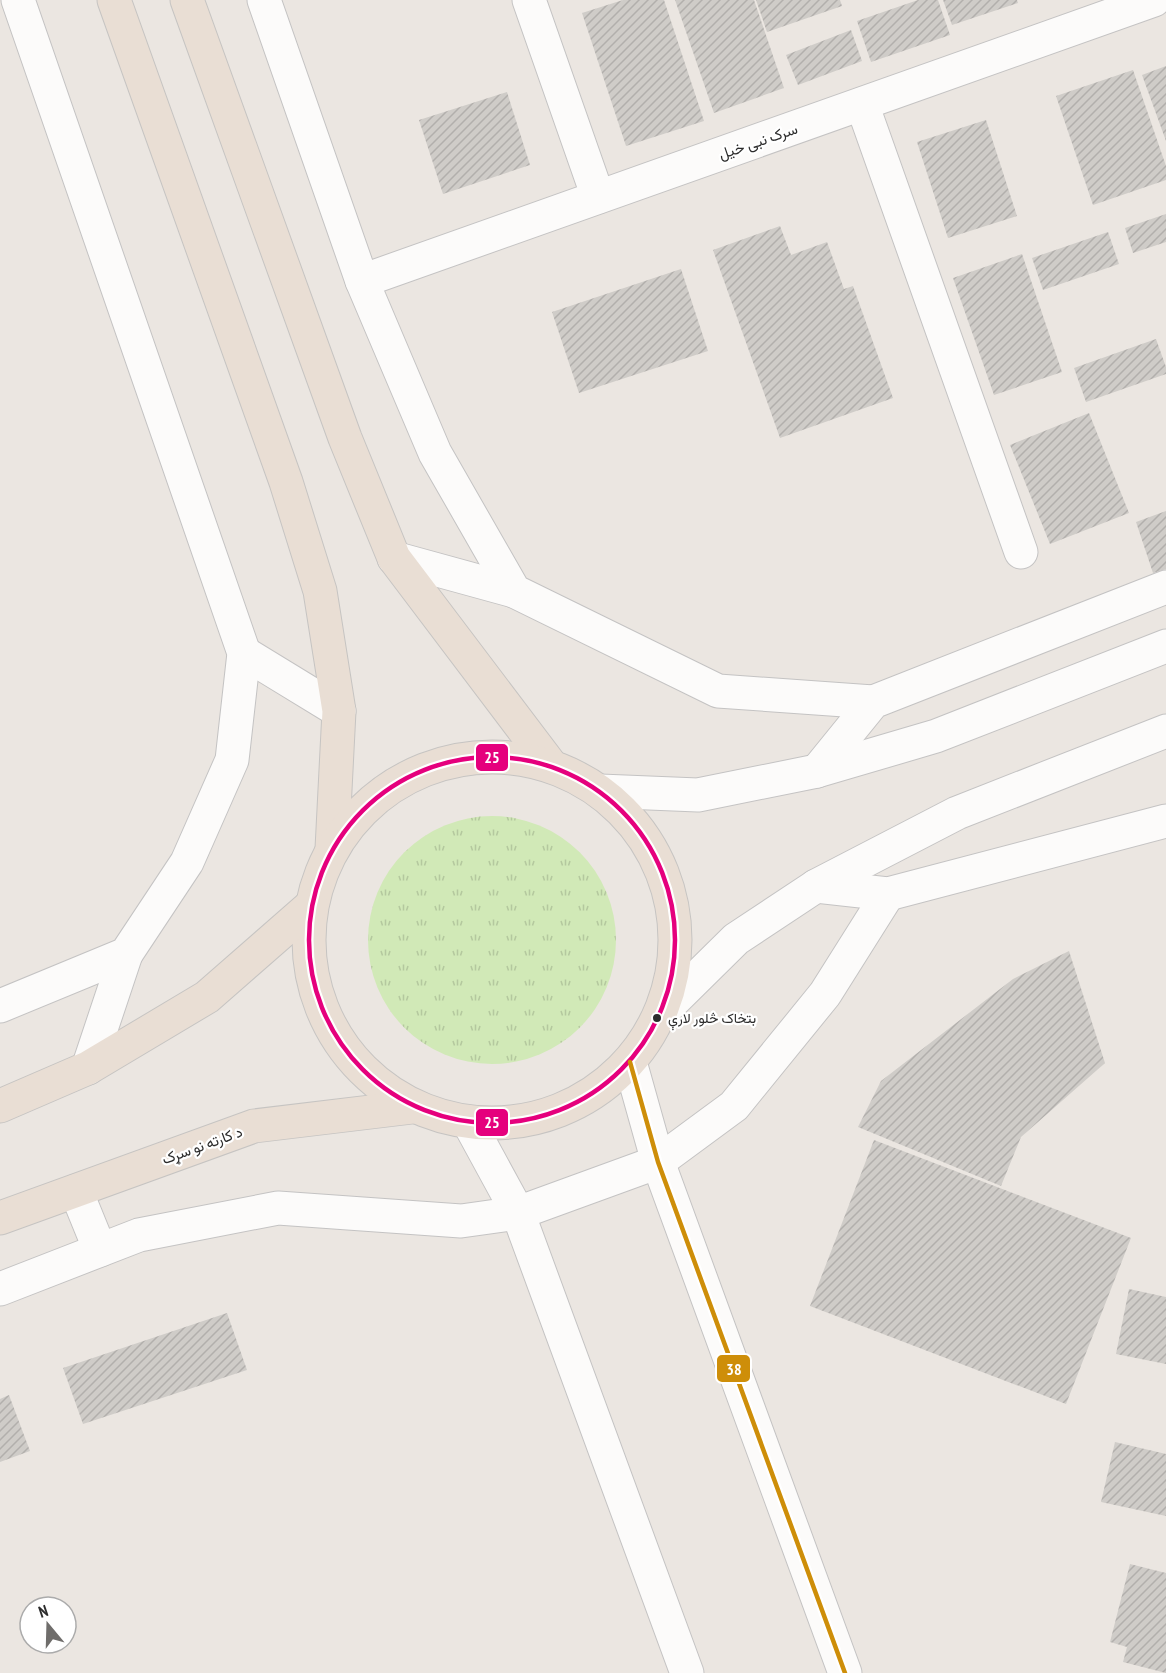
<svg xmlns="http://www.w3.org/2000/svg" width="1166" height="1673" viewBox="0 0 1166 1673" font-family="'PT Sans Narrow',Vazirmatn,sans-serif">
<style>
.grass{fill:url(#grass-tufts)}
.building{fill:url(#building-hatch)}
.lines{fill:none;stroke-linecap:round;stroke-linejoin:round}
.minor-casing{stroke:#c4c3c3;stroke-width:35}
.tertiary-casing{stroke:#c4c3c3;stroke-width:35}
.secondary-casing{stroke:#c4c3c3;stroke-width:35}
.trunk-casing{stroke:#c6c4c2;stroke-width:35}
.minor{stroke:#fcfbfa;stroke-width:33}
.tertiary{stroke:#fcfbfa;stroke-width:33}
.secondary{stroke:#fcfbfa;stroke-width:33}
.trunk{stroke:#e9ded4;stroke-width:33}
.bus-1-casing{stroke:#fff;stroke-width:9}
.bus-2-casing{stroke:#fff;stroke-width:9}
.bus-1{stroke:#e5007d;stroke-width:4.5}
.bus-2{stroke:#ce8e09;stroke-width:4.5}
.bus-dot{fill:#2c2c2c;stroke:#fff;stroke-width:2}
.labels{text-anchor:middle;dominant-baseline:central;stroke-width:4.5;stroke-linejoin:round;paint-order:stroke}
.bus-label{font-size:14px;fill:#2c2c2c;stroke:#fff;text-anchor:start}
.street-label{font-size:15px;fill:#2c2c2c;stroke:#fff}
.line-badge{stroke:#fff;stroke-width:2}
.badge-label{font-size:16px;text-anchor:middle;font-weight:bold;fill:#fff}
</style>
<defs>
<pattern id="grass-tufts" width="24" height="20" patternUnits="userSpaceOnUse" patternTransform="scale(1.5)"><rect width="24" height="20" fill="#d1e9b7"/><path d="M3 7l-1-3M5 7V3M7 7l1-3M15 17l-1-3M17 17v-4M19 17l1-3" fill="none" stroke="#b4c89e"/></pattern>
<pattern id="building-hatch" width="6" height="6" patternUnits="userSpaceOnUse" patternTransform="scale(1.5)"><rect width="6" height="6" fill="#cfccc8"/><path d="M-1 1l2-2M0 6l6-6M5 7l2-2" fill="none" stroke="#b2afac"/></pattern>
</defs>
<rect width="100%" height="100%" fill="#ebe6e1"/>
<!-- grass -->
<circle class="grass" cx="492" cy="940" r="124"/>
<!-- building -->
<g class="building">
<path d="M623 0H664L704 121 626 146 582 13Z"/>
<path d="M675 0H754L784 88 714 113Z"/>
<path d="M756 0H840L842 6 767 32Z"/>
<path d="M918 0H938L950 35 871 62 857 21Z"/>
<path d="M943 0H1017L1018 3 952 25Z"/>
<path d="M851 30 862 61 798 85 786 55Z"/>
<path d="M1166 66V141L1142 75Z"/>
<path d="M1133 70 1166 166V180L1093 205 1056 96Z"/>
<path d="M507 92 530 165 443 194 419 120Z"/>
<path d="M986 120 1017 216 948 238 917 142Z"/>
<path d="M1166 214V242L1133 253 1125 228Z"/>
<path d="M780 226 791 255 827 242 844 289 853 286 893 398 780 438 713 250Z"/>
<path d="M1108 232 1119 264 1043 290 1032 258Z"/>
<path d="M1022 254 1062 372 994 395 953 278Z"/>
<path d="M681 269 708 351 579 393 552 312Z"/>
<path d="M1156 339 1166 367V374L1086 402 1074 368Z"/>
<path d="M1089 413 1129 513 1050 544 1010 445Z"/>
<path d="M1166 511V569L1153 573 1136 522Z"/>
<path d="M1069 951 1105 1063 1021 1137 1001 1186 858 1127 881 1081 1013 979Z"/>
<path d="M874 1140 1131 1238 1066 1404 810 1306Z"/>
<path d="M1129 1289 1166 1297V1364L1116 1354Z"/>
<path d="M227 1313 247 1370 83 1424 63 1368Z"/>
<path d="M9 1395 30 1451 0 1462V1399Z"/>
<path d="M1115 1442 1166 1454V1516L1101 1502Z"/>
<path d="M1130 1564 1166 1573V1673L1123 1662 1127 1647 1110 1642Z"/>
</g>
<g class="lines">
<defs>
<g id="minor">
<path d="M264 0 362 281 435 453 514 591 718 691 873 702"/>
<path d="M529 0 598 197"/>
<path d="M862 104 1021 552"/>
<path d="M362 281 1154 0"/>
<path d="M394 558 514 591"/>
<path d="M244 653 339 711"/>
<path d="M817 771 873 702 1166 587"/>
<path d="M816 886 888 894 1166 821"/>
<path d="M0 1006 126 954 187 862 232 760 244 653 18 0"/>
<path d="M88 1068 126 954"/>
<path d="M76 1191 100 1250"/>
<path d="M0 1289 139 1235 278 1208 461 1221 518 1213 658 1162 734 1106 825 994 888 894"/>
</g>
<g id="tertiary">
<path d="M630 1062 658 1162 845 1673"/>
<path d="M469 1123 518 1213 687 1673"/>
</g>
<g id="secondary">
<path d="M600 791 698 795 817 771 936 736 1166 646"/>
<path d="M662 1012 736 939 816 886 957 813 1166 731"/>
</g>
<g id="trunk">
<path d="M114 0 286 482 320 591 339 711 332 849"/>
<path d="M187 0 345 438 394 558 549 763"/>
<circle cx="492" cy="940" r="183"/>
<path d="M0 1106 88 1068 207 997 311 906"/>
<path d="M0 1218 254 1126 412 1107"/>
</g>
</defs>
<!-- minor casing -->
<use href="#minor" class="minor-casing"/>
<!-- tertiary casing -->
<use href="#tertiary" class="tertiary-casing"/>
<!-- secondary casing -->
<use href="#secondary" class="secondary-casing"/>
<!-- trunk casing -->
<use href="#trunk" class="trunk-casing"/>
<!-- minor -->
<use href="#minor" class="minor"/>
<!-- tertiary -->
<use href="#tertiary" class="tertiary"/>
<!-- secondary -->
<use href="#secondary" class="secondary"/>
<!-- trunk -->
<use href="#trunk" class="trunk"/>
<defs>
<circle id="bus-1" cx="492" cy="940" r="183"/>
<path id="bus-2" d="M630 1062 658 1162 845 1673"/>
</defs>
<!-- bus-1 casing -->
<use href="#bus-1" class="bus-1-casing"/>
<!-- bus-2 casing -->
<use href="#bus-2" class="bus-2-casing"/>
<!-- bus-1 -->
<use href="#bus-1" class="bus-1"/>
<!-- bus-2 -->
<use href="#bus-2" class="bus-2"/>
</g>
<!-- markers -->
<circle class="bus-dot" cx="657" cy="1018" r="5"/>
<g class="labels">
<!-- bus labels -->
<g class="bus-label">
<text x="668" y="1018">بتخاک څلور لارې</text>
</g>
<!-- street labels -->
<g class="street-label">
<text transform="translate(758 141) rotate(-19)">سرک نبی خیل</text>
<text transform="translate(202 1145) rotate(-20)">د کارته نو سړک</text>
</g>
</g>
<g class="line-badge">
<rect x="475" y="743" width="34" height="29" rx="6" fill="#e5007d"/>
<rect x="475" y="1108" width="34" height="29" rx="6" fill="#e5007d"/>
<rect x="716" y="1354" width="35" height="29" rx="6" fill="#ce8e09"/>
</g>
<g class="badge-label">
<text x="492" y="763">25</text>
<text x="492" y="1128">25</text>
<text x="734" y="1375">38</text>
</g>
<!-- north arrow -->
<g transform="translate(48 1625) rotate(341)"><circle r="28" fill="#ffffff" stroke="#ababab" stroke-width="1.5"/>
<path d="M0-4.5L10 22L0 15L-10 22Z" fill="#6f6d6b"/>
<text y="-9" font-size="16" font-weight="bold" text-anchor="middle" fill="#2c2c2c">N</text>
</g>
</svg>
